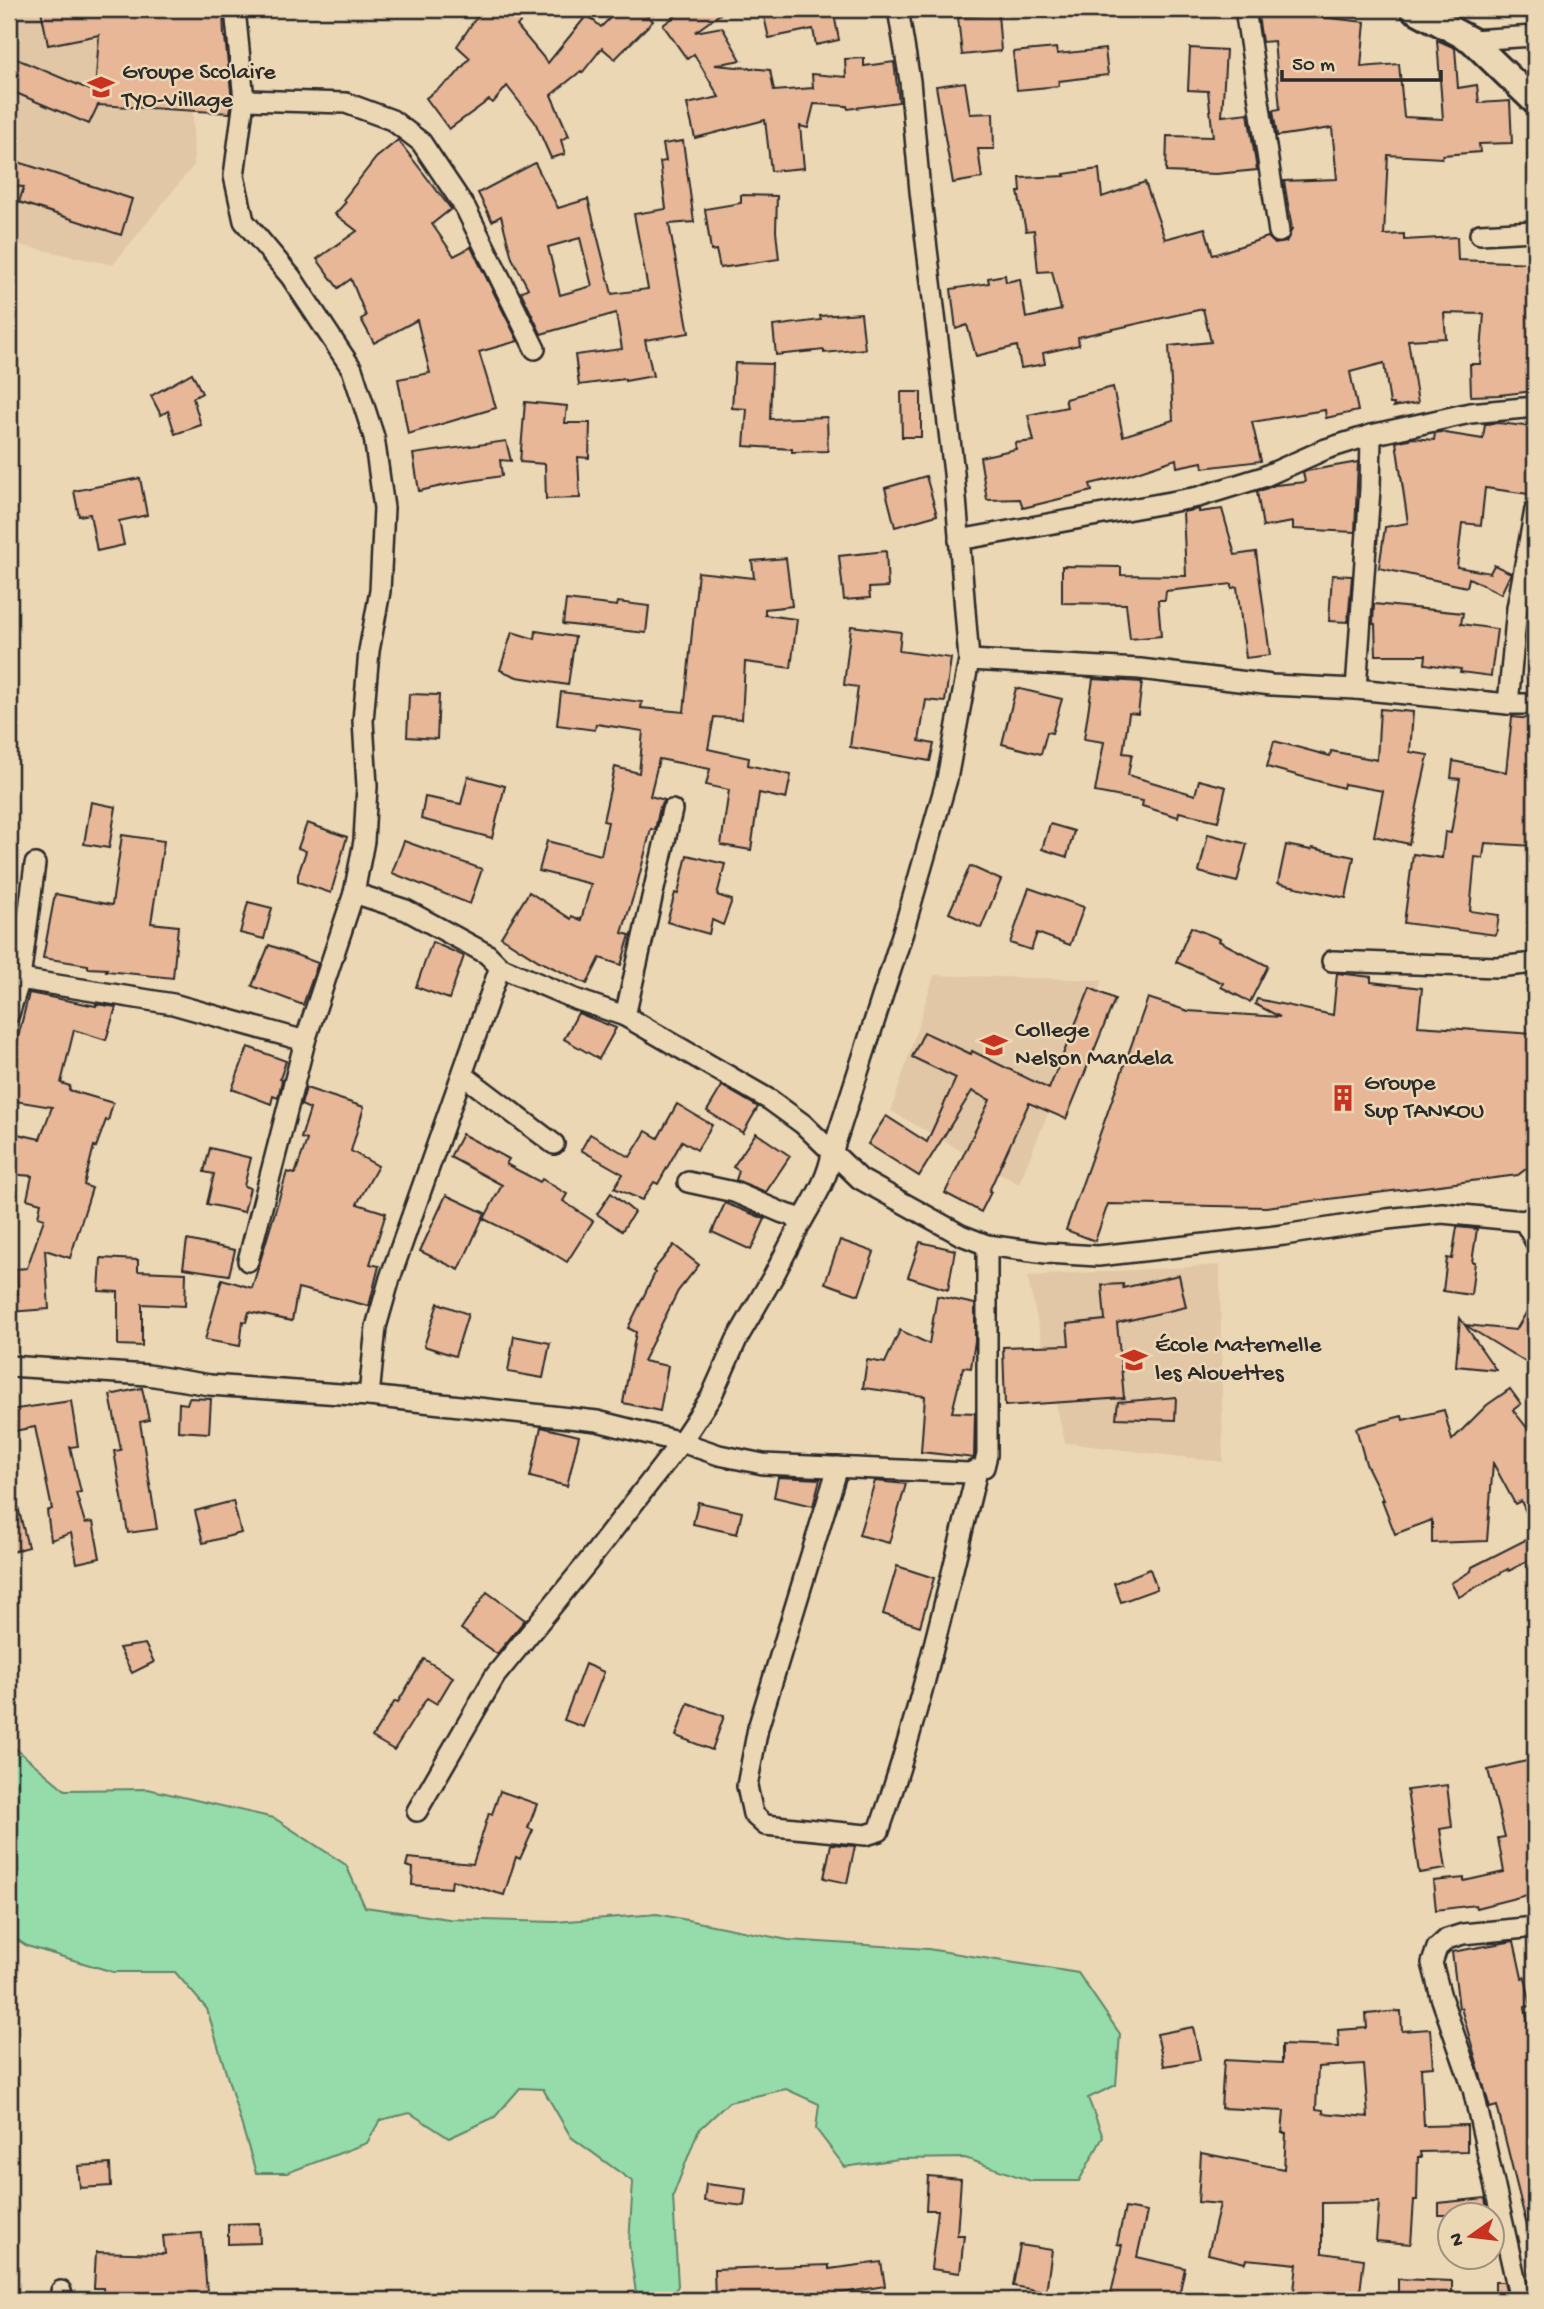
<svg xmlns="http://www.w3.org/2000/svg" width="1544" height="2309" viewBox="0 0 1544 2309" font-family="'Gochi Hand',sans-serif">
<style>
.built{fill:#e2c7a7}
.green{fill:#95dcaa;stroke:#60846a;stroke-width:2}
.building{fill:#e7b798;stroke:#2b2b2b;stroke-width:2;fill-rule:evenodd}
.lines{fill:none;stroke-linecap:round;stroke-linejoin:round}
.minor-casing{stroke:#2b2b2b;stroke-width:24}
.tertiary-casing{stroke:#2b2b2b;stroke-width:30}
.minor{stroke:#ecd7b5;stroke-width:19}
.tertiary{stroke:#ecd7b5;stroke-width:24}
.labels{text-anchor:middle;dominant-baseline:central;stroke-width:5;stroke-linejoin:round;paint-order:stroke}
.poi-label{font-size:24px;fill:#2b2b2b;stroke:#ecd7b5;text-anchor:start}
</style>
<rect width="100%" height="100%" fill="#ecd7b5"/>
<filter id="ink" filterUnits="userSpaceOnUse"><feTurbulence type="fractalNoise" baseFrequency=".0143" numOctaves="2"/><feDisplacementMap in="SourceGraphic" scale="14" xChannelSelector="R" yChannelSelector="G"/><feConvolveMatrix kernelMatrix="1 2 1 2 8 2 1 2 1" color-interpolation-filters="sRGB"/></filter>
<g filter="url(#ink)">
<!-- built -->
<g class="built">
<path d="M9 9H191L194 165 113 265 9 243Z"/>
<path d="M934 975 1103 980 1019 1184 891 1111Z"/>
<path d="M1220 1265 1223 1462 1065 1443 1027 1276Z"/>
</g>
<!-- green -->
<path class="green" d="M9 1743 65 1790 148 1789 274 1818 346 1865 365 1907 449 1919 555 1922 657 1914 788 1940 928 1949 1078 1973 1120 2034 1116 2085 1088 2098 1103 2137 1079 2181H1031L965 2158 899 2159 845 2167 816 2129 819 2104 786 2089 729 2102 698 2131 673 2196 678 2286 669 2300H637L629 2244 633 2182 571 2137 543 2089 520 2088 495 2117 449 2138 410 2113 380 2120 367 2143 287 2173H256L207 2009 175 1972H113L27 1946 9 1934Z"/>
<!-- building -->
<g class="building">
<path d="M50 9H223L224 37H225L232 100 230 113 98 105 89 124 9 90V80L17 59 95 92 99 35 48 45 41 10Z"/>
<path d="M482 9H504L521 21 517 26 548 63 587 15 601 27 619 9H640L653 21 615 59 602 48 582 73 581 71 551 95 569 136 561 140 565 154 551 158 535 122 507 86 493 103 489 100 449 129 426 98 454 77 470 58 457 46Z"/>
<path d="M685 9H727L695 32 722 27 741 60 715 65 770 70 774 91 813 88 812 74 846 77 845 59 864 58V66L894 62 899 102 848 109 847 106 814 104 808 128 800 126 804 168 771 171 765 120 695 138 687 104 719 97 694 54 687 59 663 25Z"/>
<path d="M804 9H833L839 40 816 45 813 29 769 38 764 17Z"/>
<path d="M1257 9H1320L1321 17 1365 22 1361 67 1399 64 1404 117 1443 119 1437 40 1455 48 1458 88 1477 85 1479 103 1510 101 1512 143 1479 144 1480 152 1443 155 1442 158 1388 155 1384 235 1404 234V240L1457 237 1458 260 1535 263V391L1499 395 1471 396 1470 364H1480L1484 314 1444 313 1446 338 1408 340 1418 403 1393 407 1394 404H1390L1384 363 1350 372 1358 411 1326 418 1325 410 1252 422 1261 461 1203 468 1202 462 1177 467 1176 459 1128 475 1090 484 1092 491 1023 508 1020 499 987 500 980 457 1016 449 1015 443 1034 441 1028 415 1067 407 1065 399 1113 387 1123 436 1173 420 1169 346 1211 342 1203 309 1078 337 1079 345 1043 353 1045 364 1021 368 1017 346 976 356 967 325 956 329 951 289 989 283 988 278 1005 275 1006 282 1020 279 1026 318 1061 310 1052 271 1038 272 1034 230 1026 231 1018 192H1021L1020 178 1065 176 1064 174 1099 169 1102 197 1145 182 1165 239 1205 228 1213 255 1268 237 1275 244 1286 242 1292 229 1284 181 1337 179 1332 128 1277 136 1273 110 1280 109 1274 41 1262 42Z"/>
<path d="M998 14 1001 51 962 55 958 17Z"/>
<path d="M1056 48 1057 54 1105 49 1108 75 1059 81V86L1017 90 1013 52Z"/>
<path d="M1190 48 1226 50 1222 116 1248 113 1257 170 1216 174 1166 172 1167 136 1213 137 1208 91 1188 90Z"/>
<path d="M965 82 970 114 993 113 994 149H978L982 178 953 183 936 86Z"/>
<path d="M398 140 451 209 432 224 454 256 471 247 518 341 479 352 496 408 408 434 398 379 430 373 417 320 374 343 361 319 366 316 351 279 338 288 317 259 357 231 335 214 346 202 343 200 376 158Z"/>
<path d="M683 141 694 222 669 224 689 333 645 340 653 376 625 381V379L579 385 575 355 622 349 616 313 541 334 521 292 528 288 512 258 501 216 492 221 478 193 535 163 558 208 588 199 612 294 648 289 634 214 666 209 660 162 666 161 663 144ZM580 238 592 286 560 295 548 247Z"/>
<path d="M9 159 132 199 121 235 19 202 24 187 9 186Z"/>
<path d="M741 195 777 196 776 231 779 259 720 268 716 250 711 251 705 209 741 203Z"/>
<path d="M861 313 865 349 824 353V350L776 355 773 326 821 320 820 316Z"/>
<path d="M735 363 772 364 770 419 827 417 828 451 792 452V449L744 446 747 409 732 408Z"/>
<path d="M192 373 202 393 193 398 201 425 175 434 168 411 161 415 151 396Z"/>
<path d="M901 392H921V437H902Z"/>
<path d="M525 402 567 406 565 423H590L589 458 578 457 580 498 546 499 545 464 520 462Z"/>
<path d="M1498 423 1535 427V495L1485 488 1481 525 1462 523 1457 567 1490 573 1494 565 1511 573 1501 594 1469 578 1467 587 1379 568 1385 527 1408 523 1396 442 1413 438 1434 440 1435 433 1439 432 1483 439 1485 424Z"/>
<path d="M506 441 511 461 500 460 502 476 451 484 419 491 413 454Z"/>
<path d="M1358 462 1355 532 1293 529V522L1263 527 1257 492 1275 485 1305 482 1303 472 1307 471Z"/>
<path d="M926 476 937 515 895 527 885 488Z"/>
<path d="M140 478 147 515 119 521 124 545 97 551 90 514 79 516 74 491Z"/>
<path d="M1199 509V512L1222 509 1235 555 1256 552 1270 655 1246 658 1237 587 1232 588V584L1166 591 1165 600H1158L1161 636 1130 639 1126 604 1062 603V566L1121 567V575L1186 576 1183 512Z"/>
<path d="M886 551 888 587 869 588 870 598 844 600 839 556Z"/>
<path d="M786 558 792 606 765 609V615L797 619 791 668 745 662 742 719 714 717 708 749 749 758 748 765 791 775 786 799 759 793 751 850 721 845 729 790 706 785 710 769 659 759 650 796 665 800 660 807 655 830 651 829 638 881 622 933 630 935 621 965 600 958 587 984 539 961 501 937 529 892 571 919 572 916 581 920 591 884 539 871 547 841 601 855 608 822 603 821 615 767 639 773 643 731 596 724 595 730 557 725 561 692 642 702 641 708 684 712 698 572 754 578 752 561Z"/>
<path d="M1332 575 1352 576 1348 622 1329 621Z"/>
<path d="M566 600 617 606 618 602 649 606 646 633 563 624Z"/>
<path d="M1374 604 1463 613 1461 624 1497 629 1491 676 1460 672 1461 669 1425 664 1426 655H1376L1375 624H1373Z"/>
<path d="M851 626 901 632 899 651 951 658 945 702 926 700 919 741 934 744 930 761 850 747 858 687 844 685Z"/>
<path d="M536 631 575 637 568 685 517 677 500 670 512 632 535 639Z"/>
<path d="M1093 679 1142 682 1138 714 1129 713 1123 753 1132 754 1128 775 1195 795 1199 780 1226 787 1218 821 1179 812 1178 817 1142 806 1143 801 1095 792 1104 742 1084 739Z"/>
<path d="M1016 688 1062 699 1052 733 1047 732 1041 754 1002 744Z"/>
<path d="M409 694 439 695 437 739 407 737Z"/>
<path d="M1380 709 1413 712 1410 752 1428 755 1409 844 1374 836 1383 791 1344 784 1343 788 1267 767 1274 741 1330 756 1331 751 1377 760Z"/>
<path d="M1512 717 1531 719 1530 726H1535V846L1485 843 1483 858 1475 857 1470 911 1499 915 1496 935 1404 923 1413 854 1442 858 1445 832 1451 833 1460 779 1451 778 1453 761 1506 772Z"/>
<path d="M468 776 505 786 492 838 421 819 425 797 461 804Z"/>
<path d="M91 802 116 807 109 848 84 844Z"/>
<path d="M307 823 347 837 331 893 298 882V875L306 851 298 848Z"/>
<path d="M1050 824 1074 831 1067 857 1042 849Z"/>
<path d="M1208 834 1247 844 1237 882 1199 872Z"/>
<path d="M122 835 164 841 151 923 178 926 173 978 106 971 107 969 88 968V965L43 958 55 894 112 905Z"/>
<path d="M404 841 482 869 470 904 392 873Z"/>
<path d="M1286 845 1311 850 1312 848 1354 857 1346 898 1278 883Z"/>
<path d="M687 855 725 864 717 895 732 900 723 925 712 920 709 934 667 922 675 893 678 894Z"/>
<path d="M970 866 1001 880 981 928 949 913Z"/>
<path d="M1029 888 1084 907 1070 945 1037 933 1031 950 1010 943Z"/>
<path d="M248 902 272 908 264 939 240 933Z"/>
<path d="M1191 927 1220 939 1219 941 1268 966 1250 1002 1221 987 1223 983 1176 962Z"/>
<path d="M432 942 464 956 449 999 416 987Z"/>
<path d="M269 945 318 963 303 1005 252 986Z"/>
<path d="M1337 973 1371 977V982L1422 988 1418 1026 1535 1034V1162L1518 1175 1266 1207 1108 1204 1095 1241 1066 1230 1148 998 1188 1011 1280 1017 1255 1004 1257 999 1333 1015Z"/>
<path d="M1090 988 1115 999 1066 1119 1029 1103 989 1191 991 1192 981 1212 945 1193 990 1100 972 1091 919 1176 868 1144 886 1116 927 1142 956 1078 912 1057 924 1032 971 1054 972 1051 1049 1089Z"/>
<path d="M29 993 96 1006V1004L116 1007 106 1040 74 1030 61 1083 70 1086 69 1090 113 1103 108 1121 106 1120 96 1147 94 1146 84 1185 92 1188 70 1258 45 1250 49 1309 9 1312V1294H18L16 1269 27 1268 44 1219 38 1217 41 1203 27 1199 32 1176 9 1174V1132L40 1139 52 1107 9 1100V1074Z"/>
<path d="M578 1013 616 1028 599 1059 564 1039Z"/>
<path d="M248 1047 286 1061 280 1079 282 1080 278 1098 273 1096 271 1104 232 1089Z"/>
<path d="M722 1086 758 1107 743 1133 707 1111Z"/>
<path d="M306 1088 364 1107 351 1151 378 1166 357 1204 386 1213 370 1264 379 1266 369 1306 298 1288 292 1321 249 1312 246 1322 243 1321 240 1346 205 1340 222 1279 252 1288 287 1172 295 1174 307 1140 301 1138 310 1109 301 1105Z"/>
<path d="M677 1104 712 1125 697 1150 682 1141 658 1184 654 1182 642 1200 614 1188 623 1174 581 1150 590 1134 630 1157 646 1131 658 1138Z"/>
<path d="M756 1133 790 1156 766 1192 736 1180 739 1171 733 1167Z"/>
<path d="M462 1134 509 1159 506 1164 540 1182 542 1179 567 1194 563 1201 593 1221 567 1262 551 1252 484 1219 502 1185 450 1157Z"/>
<path d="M210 1148 251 1158 244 1186 250 1188 244 1212 207 1204 214 1174 204 1172Z"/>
<path d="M611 1193 634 1212 622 1231 597 1214Z"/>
<path d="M446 1195 485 1213 459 1270 420 1251Z"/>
<path d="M725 1203 765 1219 751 1250 712 1232Z"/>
<path d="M1457 1227 1477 1229 1472 1262H1475L1471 1295 1443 1291 1447 1258 1452 1259Z"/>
<path d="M187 1240 235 1250 229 1275 183 1268Z"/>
<path d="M840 1240 874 1252 859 1295 825 1283Z"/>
<path d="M920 1242 955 1250 948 1290 908 1277Z"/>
<path d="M674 1245 699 1265 678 1291 643 1361 668 1366 660 1411 623 1403 636 1332 628 1328 655 1273 653 1271Z"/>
<path d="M101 1258 138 1260V1271L186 1273 185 1306 142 1304V1346L118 1345V1292L99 1291Z"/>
<path d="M1179 1275 1186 1307 1117 1323 1124 1398 1005 1406 1003 1347 1069 1345 1067 1324 1105 1320 1102 1285 1123 1284V1288Z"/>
<path d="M937 1296 975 1304V1341L971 1368 963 1367 952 1412 975 1413 974 1458 921 1452 925 1396 863 1388 867 1360 885 1363 900 1330 929 1344Z"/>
<path d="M1535 1298V1368L1465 1325 1516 1330Z"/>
<path d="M438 1303 468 1314 455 1356 424 1346Z"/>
<path d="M1460 1318 1496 1370 1456 1366Z"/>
<path d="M514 1336 550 1343 543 1378 508 1372Z"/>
<path d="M142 1388 149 1420 140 1422 157 1529 128 1533 114 1451 121 1450 110 1395Z"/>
<path d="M1510 1389 1521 1404 1513 1410 1535 1438V1531L1521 1501 1515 1504 1493 1463 1487 1541 1432 1543V1520L1395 1534 1382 1500H1384L1366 1464 1356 1428 1402 1416 1403 1420 1444 1410 1452 1440 1487 1405Z"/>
<path d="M1176 1397 1175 1420 1116 1418 1118 1402Z"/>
<path d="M189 1398 211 1399 209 1433 178 1431 179 1403 187 1404Z"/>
<path d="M71 1401 78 1446 70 1447 81 1492 76 1493 85 1523 93 1522 100 1558 77 1563 71 1533 51 1540 47 1511 52 1509 35 1427 9 1432V1410Z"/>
<path d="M541 1427 579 1436 567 1486 530 1477Z"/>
<path d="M778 1477 820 1479 813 1506 774 1497Z"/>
<path d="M875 1481 906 1484 889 1543 859 1535Z"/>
<path d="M9 1495H15L28 1547 9 1553Z"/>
<path d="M233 1501 241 1533 203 1543 195 1511Z"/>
<path d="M698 1502 742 1512 737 1534 693 1524Z"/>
<path d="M1535 1535V1557L1509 1571 1508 1569 1459 1597 1451 1583 1471 1571 1472 1567Z"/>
<path d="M897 1566 934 1578 920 1626 883 1614Z"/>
<path d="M1150 1569 1157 1589 1121 1602 1114 1583Z"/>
<path d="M487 1592 525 1620 497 1654 461 1629Z"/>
<path d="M145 1644 154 1662 132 1673 119 1648Z"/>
<path d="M424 1659 453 1677 437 1704 427 1698 394 1750 372 1737 395 1701 398 1702Z"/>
<path d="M585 1664 604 1672 583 1727 564 1720Z"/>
<path d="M688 1703 724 1716 712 1750 676 1736Z"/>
<path d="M1535 1759V1893L1476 1908 1475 1905 1436 1910 1433 1881 1464 1878V1881L1504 1872 1498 1838 1505 1837 1488 1770Z"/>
<path d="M1447 1785 1452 1827 1440 1829 1446 1869 1419 1873 1407 1790Z"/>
<path d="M500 1791 537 1804 528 1828 533 1830 520 1859 516 1857 504 1895 452 1880 451 1888 412 1885 413 1868 406 1866 408 1858 473 1864 489 1813 492 1814Z"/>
<path d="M831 1844 855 1846 847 1883 824 1878Z"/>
<path d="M1514 1941 1522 1978 1525 1977 1531 2006 1525 2007 1533 2049H1535V2233L1529 2234 1497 2106 1490 2108 1461 2008H1459L1452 1952Z"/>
<path d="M1401 2011 1402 2031 1430 2029 1433 2067 1421 2068 1424 2126 1467 2125V2151L1420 2152 1421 2157H1418L1417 2200H1414L1411 2244 1376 2241 1379 2202 1322 2203V2253L1364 2259 1359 2300H1293L1297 2264 1246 2259 1245 2263 1208 2254 1220 2204 1198 2202 1201 2153 1284 2169 1286 2133H1282L1284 2111 1221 2108 1224 2060 1282 2063V2045L1339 2047 1338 2030 1367 2028 1366 2014ZM1364 2064 1368 2117 1323 2113V2110L1316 2109 1318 2067Z"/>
<path d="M1193 2027 1200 2060 1164 2066 1157 2034Z"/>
<path d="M110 2164 111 2186 80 2188 78 2166Z"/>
<path d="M928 2176 961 2179 957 2235H964L960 2273 931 2269 938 2210H926Z"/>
<path d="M706 2184 746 2189 744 2206 704 2201Z"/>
<path d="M1485 2198 1488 2215H1439V2203Z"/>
<path d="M1125 2208 1147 2212 1137 2257 1185 2268 1178 2300H1138L1111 2294 1122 2245 1117 2244Z"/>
<path d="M259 2223 260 2243 228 2244V2224Z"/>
<path d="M202 2233 207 2292 142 2298V2300H104L103 2288H94L96 2252 165 2254 163 2236Z"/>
<path d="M1020 2245 1052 2250 1046 2292 1013 2286Z"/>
<path d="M881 2262 885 2286 830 2295 786 2296V2299L715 2300 714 2269 829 2265V2269Z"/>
<path d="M1398 2279 1452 2281V2297L1398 2295Z"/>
<path d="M1495 2282H1504L1508 2300H1495Z"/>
</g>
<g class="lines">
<defs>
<g id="minor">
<path d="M235 9 244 100 234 176 244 221 291 277 352 369 374 437 384 508 380 591 369 651 363 721 367 786 364 841 354 893 305 1041 248 1261"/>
<path d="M1245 9 1279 232"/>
<path d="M1471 40 1535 36"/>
<path d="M244 100 346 103 392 120 421 142 466 209 535 349"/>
<path d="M1480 234 1535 231"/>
<path d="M959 540 1198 497 1263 477 1326 449 1371 435"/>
<path d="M969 660 1140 669 1272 685 1356 689 1508 704H1535"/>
<path d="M1356 689 1370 489 1371 435 1470 413 1535 407"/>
<path d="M1508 704 1517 608 1535 510"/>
<path d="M354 893 406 910 487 954 500 967 575 999 625 1016 770 1100 803 1124 860 1179 961 1235 987 1245 1046 1253 1098 1256 1284 1235 1387 1219 1442 1213 1524 1221 1535 1216"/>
<path d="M1332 961 1497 967 1535 963"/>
<path d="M20 979 173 1004 305 1041"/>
<path d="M9 1014 20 979 35 864"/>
<path d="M625 1016 672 810"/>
<path d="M463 1075 554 1144"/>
<path d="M688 1182 734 1192 783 1213 803 1219C815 1198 828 1178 832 1153L903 932 947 779 969 660 954 473 920 191 910 81 898 9"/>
<path d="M1524 1221 1535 1241"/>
<path d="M9 1366 148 1375 210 1385 369 1396 597 1421 681 1442 719 1455 763 1464 969 1473 984 1467 987 1455V1245"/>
<path d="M369 1396 376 1327 390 1278 500 967"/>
<path d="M838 1467 758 1728 747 1786 753 1814 765 1825 866 1835 879 1831C920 1714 947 1592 977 1471"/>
<path d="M417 1811 495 1676 588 1562 681 1442 711 1397 737 1339 774 1275 803 1219"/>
<path d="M61 2291 62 2300"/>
<path d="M1520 2300 1473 2089 1441 1997 1432 1963 1437 1948 1447 1939 1463 1934 1535 1927"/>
</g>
<path id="tertiary" d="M1413 9 1471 40 1535 102"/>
</defs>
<!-- minor casing -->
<use href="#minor" class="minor-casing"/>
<!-- tertiary casing -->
<use href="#tertiary" class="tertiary-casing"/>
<!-- minor -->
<use href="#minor" class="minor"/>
<!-- tertiary -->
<use href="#tertiary" class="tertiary"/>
</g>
</g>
<!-- icons -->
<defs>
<symbol id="school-bare" viewBox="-9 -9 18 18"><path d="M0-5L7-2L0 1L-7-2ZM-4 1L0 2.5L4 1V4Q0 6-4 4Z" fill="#c8321e" stroke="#ecd7b5" stroke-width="2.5" paint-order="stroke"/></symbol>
<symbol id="building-bare" viewBox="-9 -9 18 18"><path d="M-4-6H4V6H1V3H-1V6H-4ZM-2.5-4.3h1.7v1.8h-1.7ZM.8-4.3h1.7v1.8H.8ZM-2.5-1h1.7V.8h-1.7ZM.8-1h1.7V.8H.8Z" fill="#c8321e" stroke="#ecd7b5" stroke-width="2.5" paint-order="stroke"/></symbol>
</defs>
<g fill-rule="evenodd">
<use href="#school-bare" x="82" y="68" width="38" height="38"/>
<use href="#school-bare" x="975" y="1026" width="38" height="38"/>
<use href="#building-bare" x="1324" y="1079" width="38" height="38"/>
<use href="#school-bare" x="1115" y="1341" width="38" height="38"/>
</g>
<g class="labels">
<!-- poi labels -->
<g class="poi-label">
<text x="122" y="73">Groupe Scolaire<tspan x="122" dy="28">TYO-Village</tspan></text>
<text x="1015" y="1031">College<tspan x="1015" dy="28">Nelson Mandela</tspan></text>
<text x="1364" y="1084">Groupe<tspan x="1364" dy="28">Sup TANKOU</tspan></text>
<text x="1155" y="1346">École Maternelle<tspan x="1155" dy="28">les Alouettes</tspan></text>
</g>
</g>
<!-- margin -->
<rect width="1544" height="2309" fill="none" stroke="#ecd7b5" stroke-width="35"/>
<rect x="18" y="18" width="1509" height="2274" fill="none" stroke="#2b2b2b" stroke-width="2.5" filter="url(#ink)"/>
<!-- north arrow -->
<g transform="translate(1471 2236) rotate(256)"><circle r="33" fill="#ecd7b5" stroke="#9f927e" stroke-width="2"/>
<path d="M0-5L12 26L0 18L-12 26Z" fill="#c8321e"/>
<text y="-10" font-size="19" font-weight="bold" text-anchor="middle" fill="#2b2b2b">N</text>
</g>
<!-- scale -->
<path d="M1282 70v10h159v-10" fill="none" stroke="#2b2b2b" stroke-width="3.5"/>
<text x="1292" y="70" font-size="21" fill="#2b2b2b" stroke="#ecd7b5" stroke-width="5" paint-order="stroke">50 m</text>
</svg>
